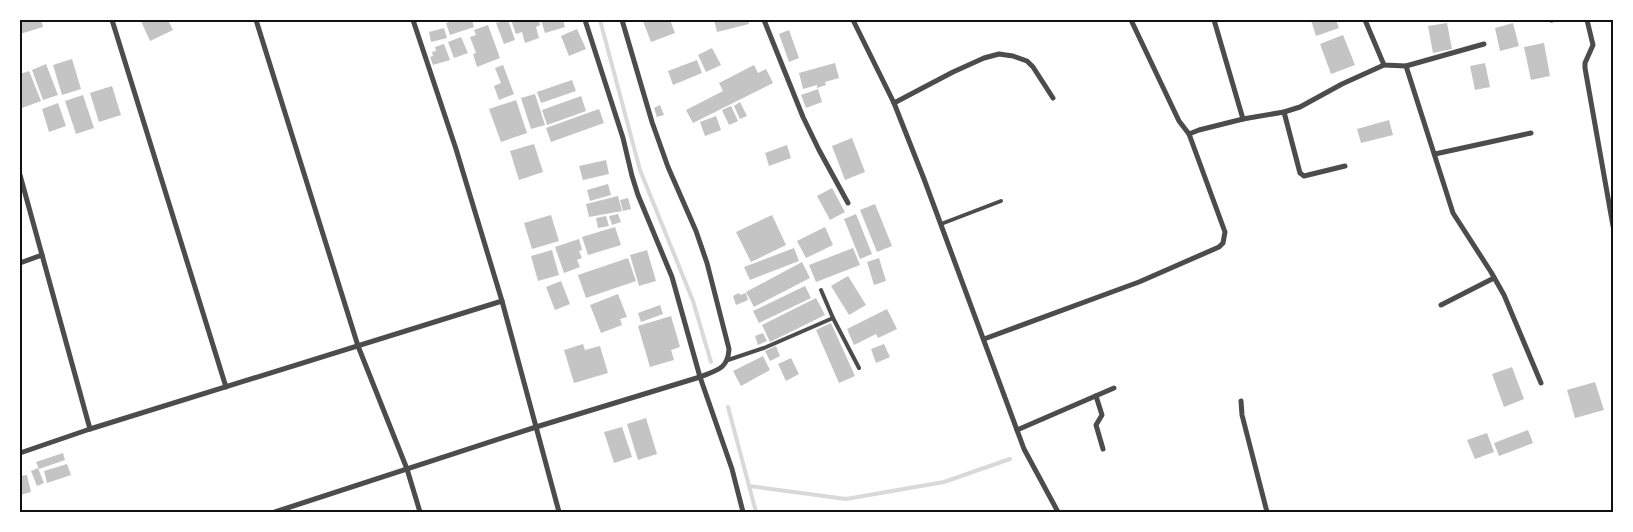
<svg xmlns="http://www.w3.org/2000/svg" width="1633" height="532" viewBox="0 0 1633 532" font-family="Rubik,sans-serif">
<style>
.lines{fill:none;stroke-linecap:round;stroke-linejoin:round}
.stream{stroke:#d9d9d9;stroke-width:4}
.building{fill:#c4c4c4}
.service{stroke:#4c4c4c;stroke-width:4}
.minor{stroke:#4c4c4c;stroke-width:5}
.neatline{fill:none;stroke:#111;stroke-width:2}
</style>
<rect width="100%" height="100%" fill="#fff"/>
<g class="lines">
<!-- stream -->
<g class="stream">
<path d="M600 20 640 170 693 301 711 362"/>
<path d="M728 407 756 512"/>
<path d="M749 486 846 499 944 482 1010 459"/>
</g>
</g>
<!-- building -->
<g class="building">
<path d="M20 20H41L43 27 20 34Z"/>
<path d="M143 20H168L173 30 150 41 141 21Z"/>
<path d="M454 20H472L474 27 450 35 446 23Z"/>
<path d="M505 20H508L515 40 504 44 496 23Z"/>
<path d="M511 20H539L540 25 536 27 539 38 525 43 522 32 516 34Z"/>
<path d="M541 20H563L565 27 545 33Z"/>
<path d="M645 20H670L675 33 651 42 643 21Z"/>
<path d="M714 20H748L749 24 717 32Z"/>
<path d="M1311 20H1336L1339 28 1316 36Z"/>
<path d="M1447 23 1452 49 1433 53 1428 26Z"/>
<path d="M1513 23 1519 46 1500 51 1495 28Z"/>
<path d="M488 25 500 58 477 67 473 54 476 53 470 37 476 35 474 30Z"/>
<path d="M444 28 447 38 431 42 429 32Z"/>
<path d="M577 29 586 49 569 56 561 36Z"/>
<path d="M789 30 799 58 789 62 779 34Z"/>
<path d="M1343 35 1355 65 1331 74 1320 44Z"/>
<path d="M461 37 468 53 454 58 448 42Z"/>
<path d="M1544 43 1550 76 1531 80 1524 47Z"/>
<path d="M444 44 450 60 433 65 430 57 433 56 432 52 436 51 435 47Z"/>
<path d="M712 48 721 65 706 72 698 55Z"/>
<path d="M72 59 81 89 62 95 53 65Z"/>
<path d="M697 60 702 73 673 85 668 71Z"/>
<path d="M835 63 839 78 825 82 826 85 817 88V85L803 89 799 73Z"/>
<path d="M1485 63 1490 87 1475 90 1470 66Z"/>
<path d="M46 64 58 95 43 100 32 70Z"/>
<path d="M503 65 514 94 499 100 494 86 501 83 495 68Z"/>
<path d="M754 65 758 73 766 69 773 83 693 123 686 110 723 91 719 83Z"/>
<path d="M29 71 41 101 22 108 20 104V74Z"/>
<path d="M572 80 576 91 541 103 537 92Z"/>
<path d="M112 86 121 115 99 122 90 93Z"/>
<path d="M818 89 822 102 806 108 801 95Z"/>
<path d="M535 94 545 125 531 129 521 98Z"/>
<path d="M83 95 94 128 76 134 65 101Z"/>
<path d="M581 96 586 111 547 125 542 110Z"/>
<path d="M516 100 527 133 501 142 489 109Z"/>
<path d="M740 102 747 116 740 119 734 106Z"/>
<path d="M58 103 66 126 49 132 42 109Z"/>
<path d="M660 105 664 115 657 117 654 108Z"/>
<path d="M731 106 738 121 729 125 722 110Z"/>
<path d="M599 109 604 123 551 142 546 128Z"/>
<path d="M716 116 721 130 705 136 700 122Z"/>
<path d="M1389 120 1393 135 1361 143 1357 129Z"/>
<path d="M852 138 865 172 845 180 832 146Z"/>
<path d="M534 144 543 172 519 180 510 151Z"/>
<path d="M787 145 791 158 769 166 765 153Z"/>
<path d="M606 160 609 174 583 180 579 166Z"/>
<path d="M608 184 611 195 590 201 587 190Z"/>
<path d="M832 188 845 212 830 220 817 196Z"/>
<path d="M618 196 622 211 589 217 586 204Z"/>
<path d="M628 198 631 209 623 211 620 200Z"/>
<path d="M875 204 892 246 877 252 860 210Z"/>
<path d="M618 214 621 222 612 225 609 216Z"/>
<path d="M856 214 872 254 860 259 844 219Z"/>
<path d="M551 215 559 241 532 249 524 223Z"/>
<path d="M772 215 786 245 751 262 736 232Z"/>
<path d="M606 216 609 226 598 228 596 218Z"/>
<path d="M615 227 621 245 588 255 582 237Z"/>
<path d="M825 227 833 245 806 258 797 241Z"/>
<path d="M579 239 582 250 579 251 582 258 577 260 580 267 564 273 555 247Z"/>
<path d="M794 248 799 261 750 280 744 267Z"/>
<path d="M853 248 860 265 816 282 809 265Z"/>
<path d="M552 250 559 275 538 281 531 256Z"/>
<path d="M647 250 656 281 639 286 630 255Z"/>
<path d="M628 258 636 281 586 298 578 275Z"/>
<path d="M879 258 886 281 874 285 867 262Z"/>
<path d="M802 262 810 278 754 307 746 292Z"/>
<path d="M848 276 866 305 849 315 831 286Z"/>
<path d="M561 281 570 304 555 310 546 287Z"/>
<path d="M805 286 811 298 759 323 753 311Z"/>
<path d="M739 293 740 295 746 293 748 300 736 305 733 296Z"/>
<path d="M618 294 627 317 620 319 622 325 601 333 590 305Z"/>
<path d="M816 298 825 315 770 342 762 325Z"/>
<path d="M660 305 663 314 641 322 638 313Z"/>
<path d="M887 309 897 329 878 338 876 334 854 345 847 329Z"/>
<path d="M671 316 680 347 671 350 674 360 650 367 638 326Z"/>
<path d="M831 323 855 376 839 383 816 330Z"/>
<path d="M763 333 767 341 758 345 755 336Z"/>
<path d="M583 344 585 350 600 346 608 373 574 383 564 350Z"/>
<path d="M884 344 890 357 876 363 871 349Z"/>
<path d="M776 346 780 356 770 361 765 351Z"/>
<path d="M763 356 770 370 741 386 733 371Z"/>
<path d="M791 358 799 374 786 381 778 364Z"/>
<path d="M1512 367 1524 399 1504 407 1492 374Z"/>
<path d="M1595 382 1604 410 1575 418 1567 390Z"/>
<path d="M646 418 657 454 638 460 627 424Z"/>
<path d="M622 427 632 457 614 463 604 432Z"/>
<path d="M1528 430 1533 443 1499 456 1494 443Z"/>
<path d="M1487 433 1494 452 1475 459 1467 440Z"/>
<path d="M63 453 65 460 39 469 36 462Z"/>
<path d="M67 464 71 475 47 483 44 471Z"/>
<path d="M38 468 44 483 37 486 31 471Z"/>
<path d="M27 475 31 492 20 495V476Z"/>
</g>
<g class="lines">
<!-- service -->
<g class="service">
<path d="M941 224 1001 201"/>
<path d="M821 290 833 318"/>
<path d="M728 360 764 348 833 318 859 368"/>
</g>
<!-- minor -->
<g class="minor">
<path d="M112 20 226 387"/>
<path d="M256 20 358 346 407 469 420 512"/>
<path d="M413 20 456 149 502 301 559 512"/>
<path d="M585 20 623 138 632 176 638 195 672 277 700 377 732 469 743 512"/>
<path d="M764 20 803 117 819 150 848 203"/>
<path d="M853 20 894 103 924 179 1024 449 1058 512"/>
<path d="M1131 20 1179 121 1189 134"/>
<path d="M1214 20 1243 119"/>
<path d="M1365 20 1384 65 1406 66 1453 213 1491 272 1504 295 1541 383"/>
<path d="M1551 20H1552"/>
<path d="M1587 20 1593 45 1585 63V68L1613 226"/>
<path d="M1406 66 1484 44"/>
<path d="M894 103 953 72 984 58 999 54 1013 56 1027 61 1033 67 1053 98"/>
<path d="M1284 112 1300 173 1304 176 1345 166"/>
<path d="M1435 154 1531 133"/>
<path d="M20 175 90 429"/>
<path d="M20 263 42 255"/>
<path d="M1441 305 1494 278"/>
<path d="M984 339 1139 282 1219 247 1223 243 1225 232 1189 134 1199 130 1243 119 1284 112 1300 107 1342 84 1384 65"/>
<path d="M1096 396 1102 415 1096 425 1103 449"/>
<path d="M1241 401 1242 415 1267 512"/>
<path d="M1017 430 1114 388"/>
<path d="M20 453 90 429 502 301"/>
<path d="M275 512 536 427 700 377C717 370 728 369 729 349L707 263 696 231 668 167 652 122 622 20"/>
</g>
</g>
<!-- border -->
<rect width="1633" height="532" fill="none" stroke="#ffffff" stroke-width="42"/>
<rect x="21" y="21" width="1591" height="490" class="neatline"/>
</svg>
